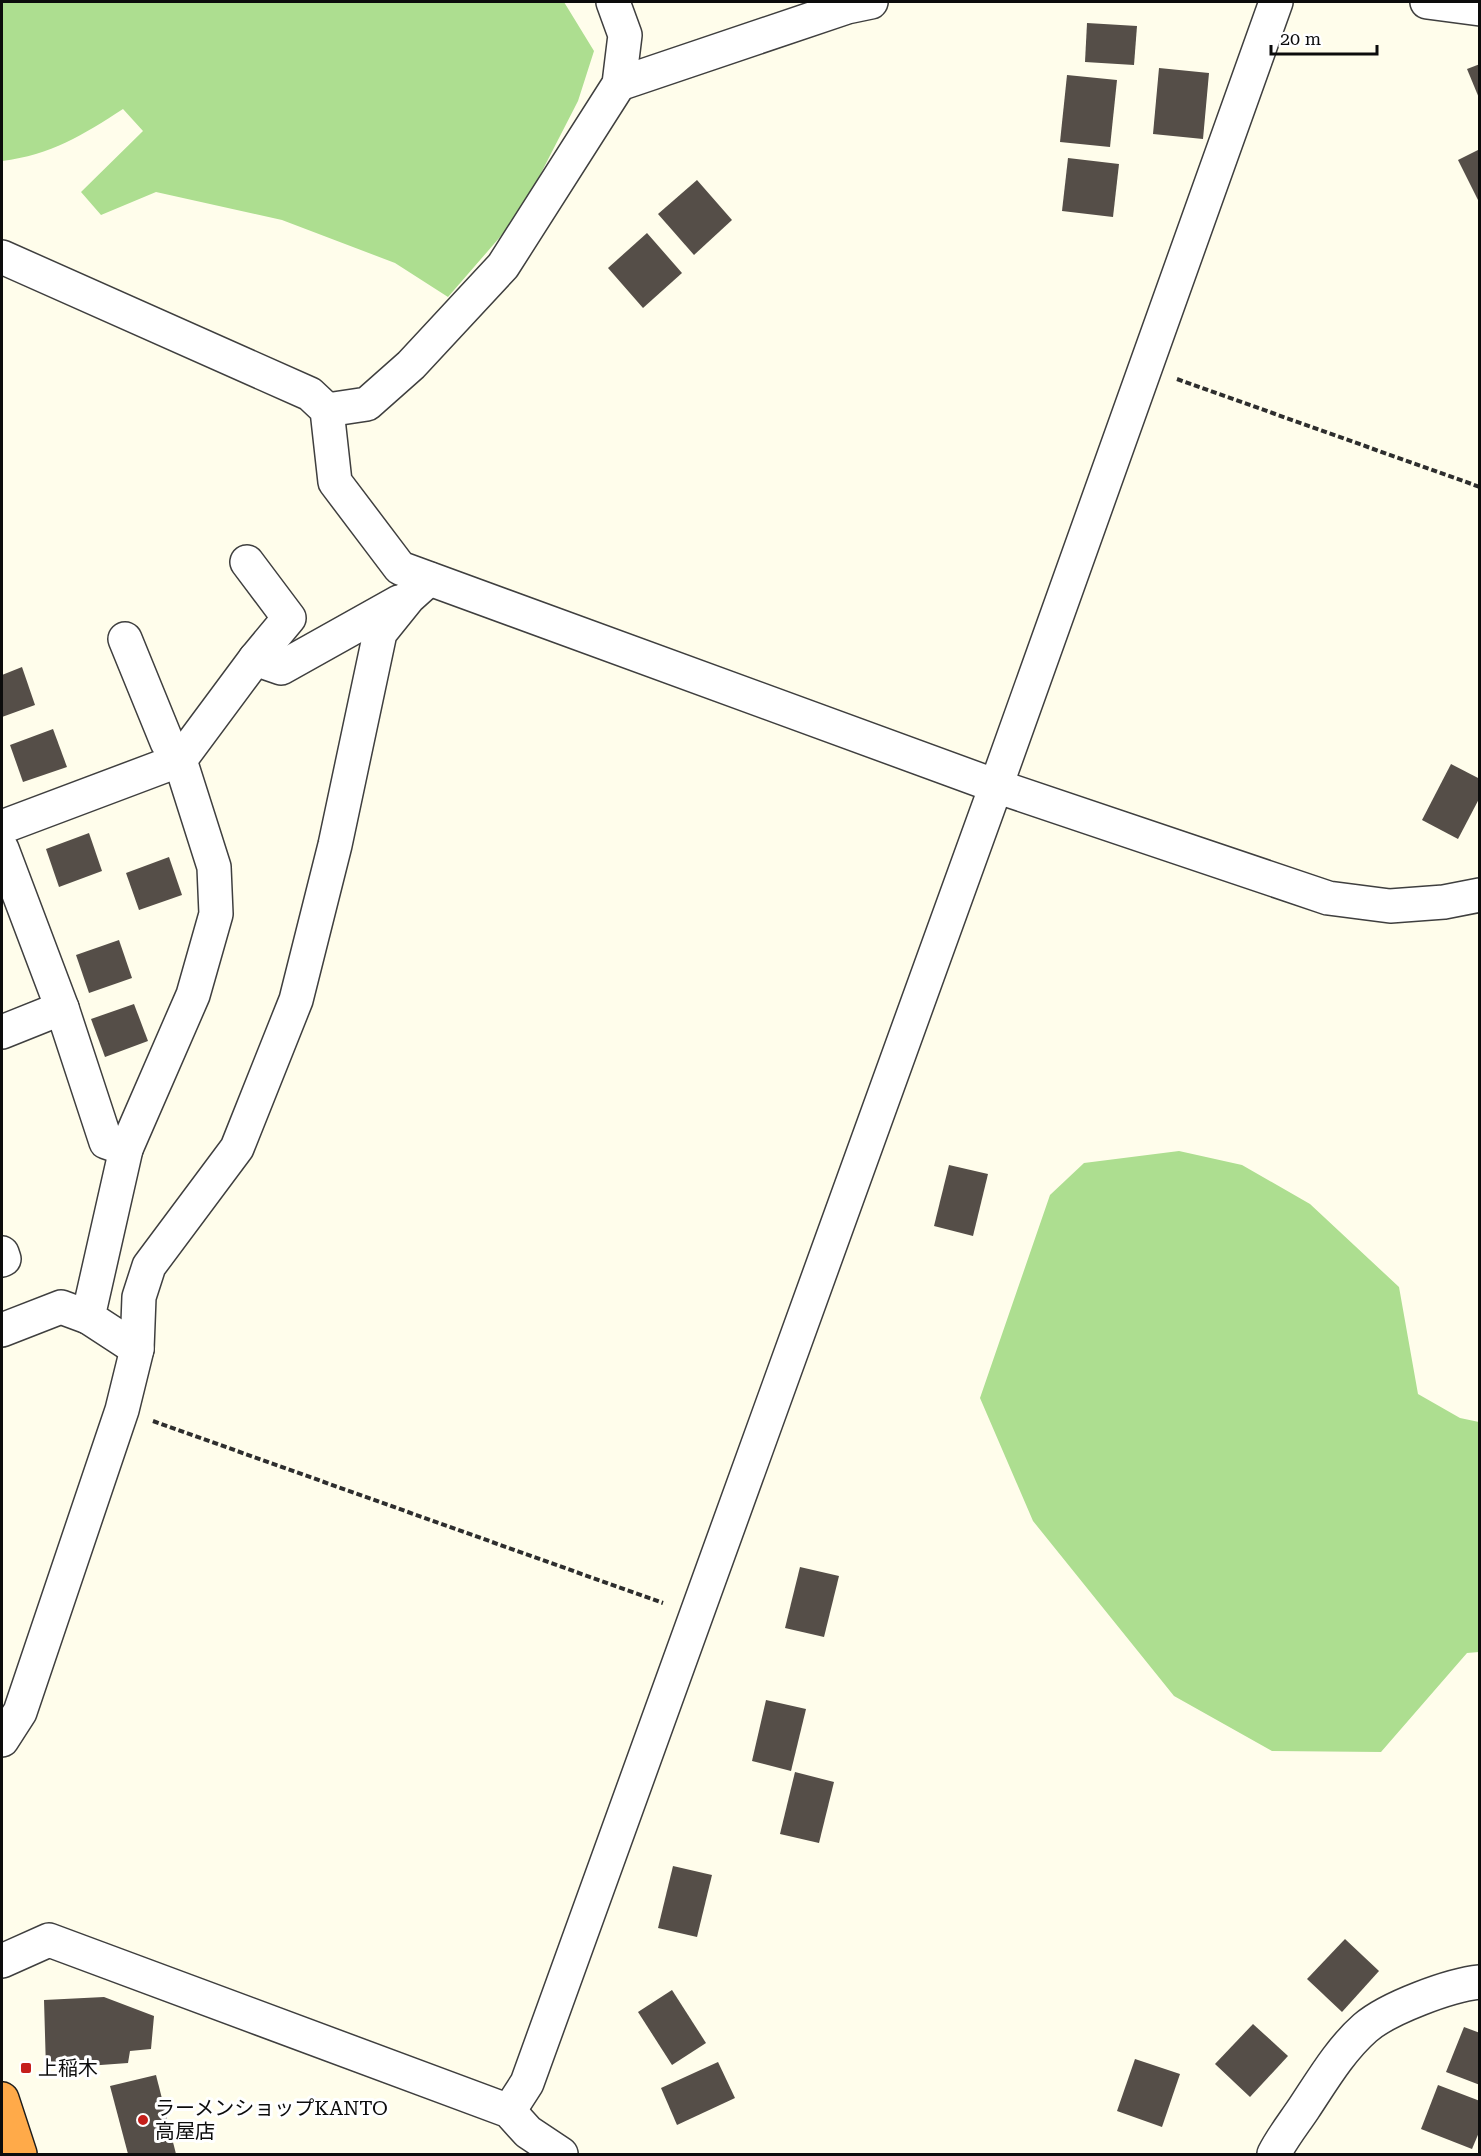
<svg xmlns="http://www.w3.org/2000/svg" width="1481" height="2156" viewBox="0 0 1481 2156" font-family="'Roboto Serif','Noto Sans JP',serif">
<style>
.forest{fill:#adde90}
.building{fill:#554e48}
.lines{fill:none;stroke-linecap:round;stroke-linejoin:round}
.minor-casing{stroke:#3f3f3f;stroke-width:36}
.highway-casing{stroke:#1d1d1d;stroke-width:36}
.path{stroke:#2e2e2e;stroke-width:4;stroke-dasharray:6 3;stroke-linecap:butt}
.minor{stroke:#fff;stroke-width:33}
.highway{stroke:#ffaa49;stroke-width:33}
.poi-dot{fill:#c51f1b;stroke:#fff;stroke-width:2}
.labels{text-anchor:middle;dominant-baseline:central;stroke-width:6;stroke-linejoin:round;paint-order:stroke}
.poi-label{font-size:20px;fill:#0c0c0c;stroke:#fff;text-anchor:start}
</style>
<rect width="100%" height="100%" fill="#fffdeb"/>
<!-- forest -->
<g class="forest">
<path d="M2 2H564L594 51 578 101 520 214 448 297 395 263 282 220 156 192 101 215 81 192 143 131 123 109C83 135 51 155 2 161Z"/>
<path d="M1179 1151 1242 1165 1310 1204 1399 1287 1418 1394 1460 1418 1479 1422V1652L1467 1653 1381 1752 1272 1751 1174 1696 1033 1521 980 1398 1050 1195 1084 1163Z"/>
</g>
<!-- building -->
<g class="building">
<path d="M1087 23 1137 26 1134 65 1085 62Z"/>
<path d="M1480 64V98H1479L1467 69Z"/>
<path d="M1159 68 1209 73 1203 139 1153 134Z"/>
<path d="M1067 75 1117 80 1110 147 1060 142Z"/>
<path d="M1480 149V204L1458 160Z"/>
<path d="M1068 158 1119 164 1113 217 1062 211Z"/>
<path d="M697 180 732 220 694 255 658 214Z"/>
<path d="M647 233 682 273 643 308 608 268Z"/>
<path d="M22 667 35 705 2 717V675Z"/>
<path d="M53 729 67 767 23 782 10 745Z"/>
<path d="M1451 764 1480 779V797L1458 839 1422 820Z"/>
<path d="M89 833 102 871 59 887 46 849Z"/>
<path d="M169 857 182 895 139 910 126 873Z"/>
<path d="M119 940 132 978 89 993 76 955Z"/>
<path d="M134 1004 148 1041 105 1057 91 1019Z"/>
<path d="M949 1165 988 1174 973 1236 934 1226Z"/>
<path d="M800 1567 839 1576 824 1637 785 1628Z"/>
<path d="M766 1700 806 1709 791 1771 752 1761Z"/>
<path d="M795 1772 834 1782 819 1843 780 1834Z"/>
<path d="M673 1866 712 1875 697 1937 658 1928Z"/>
<path d="M1345 1939 1379 1971 1342 2012 1307 1979Z"/>
<path d="M672 1990 706 2043 672 2065 638 2012Z"/>
<path d="M104 1997 154 2016 151 2049 130 2051 128 2063 46 2069 44 2000Z"/>
<path d="M1253 2024 1288 2056 1250 2097 1215 2064Z"/>
<path d="M1464 2027 1480 2033V2085L1446 2072Z"/>
<path d="M1135 2059 1180 2074 1162 2127 1117 2111Z"/>
<path d="M718 2062 735 2098 677 2125 661 2088Z"/>
<path d="M156 2075 176 2154H128L110 2086Z"/>
<path d="M1438 2085 1480 2101V2130L1472 2149 1421 2129Z"/>
</g>
<g class="lines">
<defs>
<g id="minor">
<path d="M1427 2 1480 9"/>
<path d="M619 84 847 7 871 2"/>
<path d="M2 257 310 394 327 410 335 482 400 568 996 786 1328 898 1390 906 1444 902 1480 895"/>
<path d="M327 410 367 404 411 365 503 266 619 84 625 35 613 2"/>
<path d="M247 562 289 618 255 659"/>
<path d="M2 827 180 760 167 742 125 639"/>
<path d="M2 849 62 1008 106 1142 126 1149 193 995 216 914 214 867 180 760 255 659 281 668 399 602"/>
<path d="M2 1032 62 1008"/>
<path d="M126 1149 88 1317 137 1349"/>
<path d="M2 1253 4 1259 2 1260"/>
<path d="M2 1330 61 1307 88 1317"/>
<path d="M2 1740 20 1712 122 1410 137 1349 139 1297 149 1266 237 1148 296 1000 335 845 380 633 409 597 429 579"/>
<path d="M2 1961 49 1940 509 2111 528 2132 561 2154"/>
<path d="M509 2111 527 2083 996 786 1276 2"/>
<path d="M1274 2154C1282 2138 1294 2123 1304 2108 1322 2081 1340 2050 1365 2028 1388 2008 1450 1985 1480 1982"/>
</g>
<path id="highway" d="M2 2099 20 2154"/>
</defs>
<!-- minor casing -->
<use href="#minor" class="minor-casing"/>
<!-- highway casing -->
<use href="#highway" class="highway-casing"/>
<!-- path -->
<g class="path">
<path d="M1177 379 1480 487"/>
<path d="M153 1421 663 1603"/>
</g>
<!-- minor -->
<use href="#minor" class="minor"/>
<!-- highway -->
<use href="#highway" class="highway"/>
</g>
<!-- markers -->
<g class="poi-dot">
<rect x="20" y="2062" width="12" height="12" rx="3"/>
<circle cx="143" cy="2120" r="6"/>
</g>
<g class="labels">
<!-- poi labels -->
<g class="poi-label">
<text x="38" y="2068">上稲木</text>
<text x="155" y="2108">ラーメンショップKANTO<tspan x="155" dy="23">高屋店</tspan></text>
</g>
</g>
<!-- border -->
<rect width="1481" height="2156" fill="none" stroke="#0c0c0c" stroke-width="6"/>
<!-- scale -->
<path d="M1271 45v9h106v-9" fill="none" stroke="#0c0c0c" stroke-width="3"/>
<text x="1280" y="45" font-size="18" fill="#0c0c0c" stroke="#ffffff" stroke-width="4.5" paint-order="stroke">20 m</text>
</svg>
